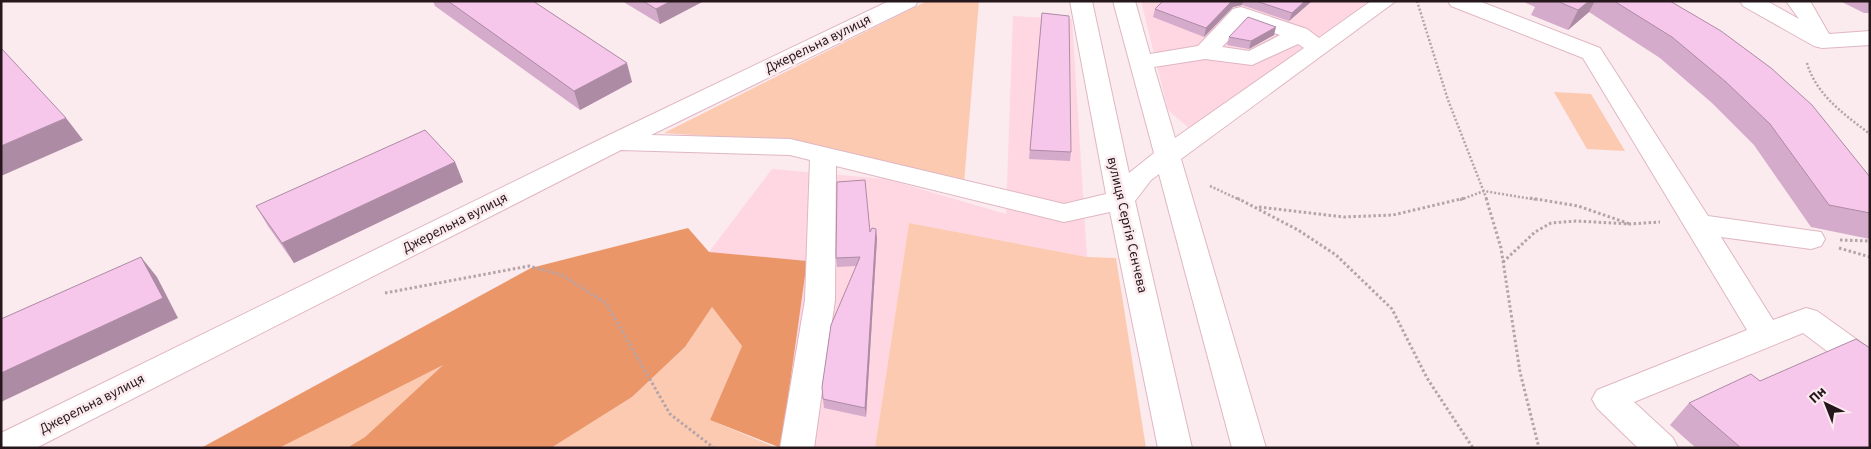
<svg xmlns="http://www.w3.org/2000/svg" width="1871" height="449" viewBox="0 0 1871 449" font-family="'Source Sans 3',sans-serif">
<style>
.built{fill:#ffd7e2}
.green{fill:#fccab1}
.forest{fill:#eb9669}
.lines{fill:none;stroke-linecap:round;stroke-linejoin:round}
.minor-casing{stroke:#dfb7c3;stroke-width:2}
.path-far1{stroke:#b4a4a8;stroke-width:2.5;stroke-dasharray:2 2;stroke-linecap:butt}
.path{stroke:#b4a4a8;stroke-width:3;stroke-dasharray:2.5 2.5;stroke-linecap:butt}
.minor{fill:#fff;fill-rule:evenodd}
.wall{fill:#d4abca}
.shaded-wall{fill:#ad8ba4}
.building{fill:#f7c7eb;stroke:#ad8ba4}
.labels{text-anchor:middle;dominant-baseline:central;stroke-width:5;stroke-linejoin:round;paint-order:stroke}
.street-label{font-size:14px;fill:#25171b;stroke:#fbeaee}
</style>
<rect width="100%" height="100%" fill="#fbeaee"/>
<!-- built -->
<g class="built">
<path d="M1141 1H1369L1190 129 1168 110Z"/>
<path d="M1013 16 1072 19 1087 257 909 223 875 448H781L709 252 772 169 886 179 1006 214Z"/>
</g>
<!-- green -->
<g class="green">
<path d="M927 1H979L964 183 792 142 664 133Z"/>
<path d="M1554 92 1591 94 1625 151 1587 149Z"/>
<path d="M909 223 1087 257 1116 258 1146 448H875Z"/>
<path d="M712 307 742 346 710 420 777 448H551L632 397 685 347Z"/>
<path d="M445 363 365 437 347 448H279Z"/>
</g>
<!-- forest -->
<path class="forest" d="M688 228 709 252 807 261 781 448 710 420 742 346 712 307 685 347 632 397 551 448H347L365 437 443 365 279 448H201L531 268Z"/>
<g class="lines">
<defs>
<g id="minor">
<path d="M889 1H918L915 6 651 135 790 139 1064 204 1106 194 1070 1H1092L1129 173 1154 153 1113 1H1135L1150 54 1198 46 1233 9 1241 7 1307 29 1319 38 1371 1H1396L1181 159 1266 448H1232L1159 174 1151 180 1135 201 1192 448H1158L1110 212 1064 222 836 166 835 300 814 448H780L805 300 810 160 790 155 621 150 36 448H1V433L607 136ZM1245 23 1280 35 1249 51 1222 47ZM1298 44 1304 48 1175 138 1154 67 1205 59 1252 65Z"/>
<path d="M1448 1H1479L1600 48 1708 216 1821 232 1825 239 1821 246 1811 249 1721 237 1773 320 1806 308 1817 311 1870 349V378L1859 375 1803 333 1634 402 1673 438 1678 448H1638L1597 408 1592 399 1597 390 1747 330 1583 58 1451 6Z"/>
<path d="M1740 1H1767L1799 19 1786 1H1810L1829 34 1870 31V45L1822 48 1814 46 1743 6Z"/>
</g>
</defs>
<!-- minor casing -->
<use href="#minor" class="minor-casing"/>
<!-- path-far1 -->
<g class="path-far1">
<path d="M1417 1 1448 100 1487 200"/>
<path d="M1807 63C1816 95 1845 115 1870 134"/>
<path d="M1210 186 1240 200"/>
<path d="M1460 200 1484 191 1538 200"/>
</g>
<!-- path -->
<g class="path">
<path d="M1237 198 1298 230 1336 255 1392 309 1427 378 1473 448"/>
<path d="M1486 198 1501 248 1520 372 1539 448"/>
<path d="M1530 198 1578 206 1630 224"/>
<path d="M1259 207 1344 217 1393 215 1465 198"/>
<path d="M1840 240 1870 241"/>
<path d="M1839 248 1870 257"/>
<path d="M1503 262 1535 232 1551 223 1576 221 1630 224 1660 222"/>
<path d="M385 293 529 266 562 275 606 303 670 414 714 448"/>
</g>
<!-- minor -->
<use href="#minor" class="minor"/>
</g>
<!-- wall -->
<g class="wall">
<path d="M433 1H533L632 82 580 110 435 6Z"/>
<path d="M622 1H702V2L660 24Z"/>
<path d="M1160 1H1312L1289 21 1242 5 1233 7 1204 37 1153 17 1155 9 1162 3Z"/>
<path d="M1522 1H1670L1870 177V239L1811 227 1754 145 1712 103 1660 58 1589 12 1568 30 1531 15 1535 7Z"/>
<path d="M1840 1H1870V13H1864Z"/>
<path d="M1042 13 1071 152 1070 161 1029 159Z"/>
<path d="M1274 35 1249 49 1227 45 1229 37Z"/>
<path d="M455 162 463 182 294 263 268 226 256 206Z"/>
<path d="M870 232 877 238 866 417 824 408 823 399 856 266 837 267 836 258Z"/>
<path d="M1689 403 1870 448H1696L1670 425Z"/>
</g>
<!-- shaded-wall -->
<g class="shaded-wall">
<path d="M671 1H702V2L660 24 656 9Z"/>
<path d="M1232 1H1243L1242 5 1233 7 1204 37 1206 28Z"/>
<path d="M1305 1H1312L1289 21 1292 13Z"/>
<path d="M1589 1H1595L1589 12 1568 30 1578 10Z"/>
<path d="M1276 27 1274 35 1249 49 1251 41Z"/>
<path d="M627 63 632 82 580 110 574 91Z"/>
<path d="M66 118 83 140 1 176V146Z"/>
<path d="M455 162 463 182 294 263 282 243Z"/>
<path d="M876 229 877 238 866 417 865 408Z"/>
<path d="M141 257 157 277 178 318 1 402V373Z"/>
</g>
<!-- building -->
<g class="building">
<path d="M448 1H533L627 63 574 91Z"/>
<path d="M643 1H671L656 9Z"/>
<path d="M1163 1H1232L1206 28 1155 9Z"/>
<path d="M1256 1H1305L1292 13Z"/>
<path d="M1557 1H1589L1578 10Z"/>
<path d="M1614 1H1670L1721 31 1771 68 1812 105 1870 177V213L1829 205 1770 124 1726 82 1672 37Z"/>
<path d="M1042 13 1069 16 1071 152 1030 150Z"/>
<path d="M1248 17 1276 27 1251 41 1229 37Z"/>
<path d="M1 48 66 118 1 146Z"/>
<path d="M425 130 455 162 282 243 256 206Z"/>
<path d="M865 180 870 232 872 228 876 229 865 408 823 399 822 387 831 325 860 257 836 258 837 182Z"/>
<path d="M141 257 163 298 1 373V319Z"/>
<path d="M1856 339 1870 348V448H1741L1689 403 1751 374 1760 381Z"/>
</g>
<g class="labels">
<!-- street labels -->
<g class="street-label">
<text transform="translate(818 44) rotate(-26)">Джерельна вулиця</text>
<text transform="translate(455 223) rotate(-27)">Джерельна вулиця</text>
<text transform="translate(1127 225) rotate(77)">вулиця Сергія Сєнчева</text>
<text transform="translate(92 404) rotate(-27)">Джерельна вулиця</text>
</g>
</g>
<!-- border -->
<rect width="1871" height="449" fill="none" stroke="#25171b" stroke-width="5"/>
<!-- north arrow -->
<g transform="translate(1826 404) rotate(317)" stroke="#fbeaee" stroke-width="4" paint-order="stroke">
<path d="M0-4L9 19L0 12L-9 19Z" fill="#25171b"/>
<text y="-8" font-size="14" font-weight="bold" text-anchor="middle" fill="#25171b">Пн</text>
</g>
</svg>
